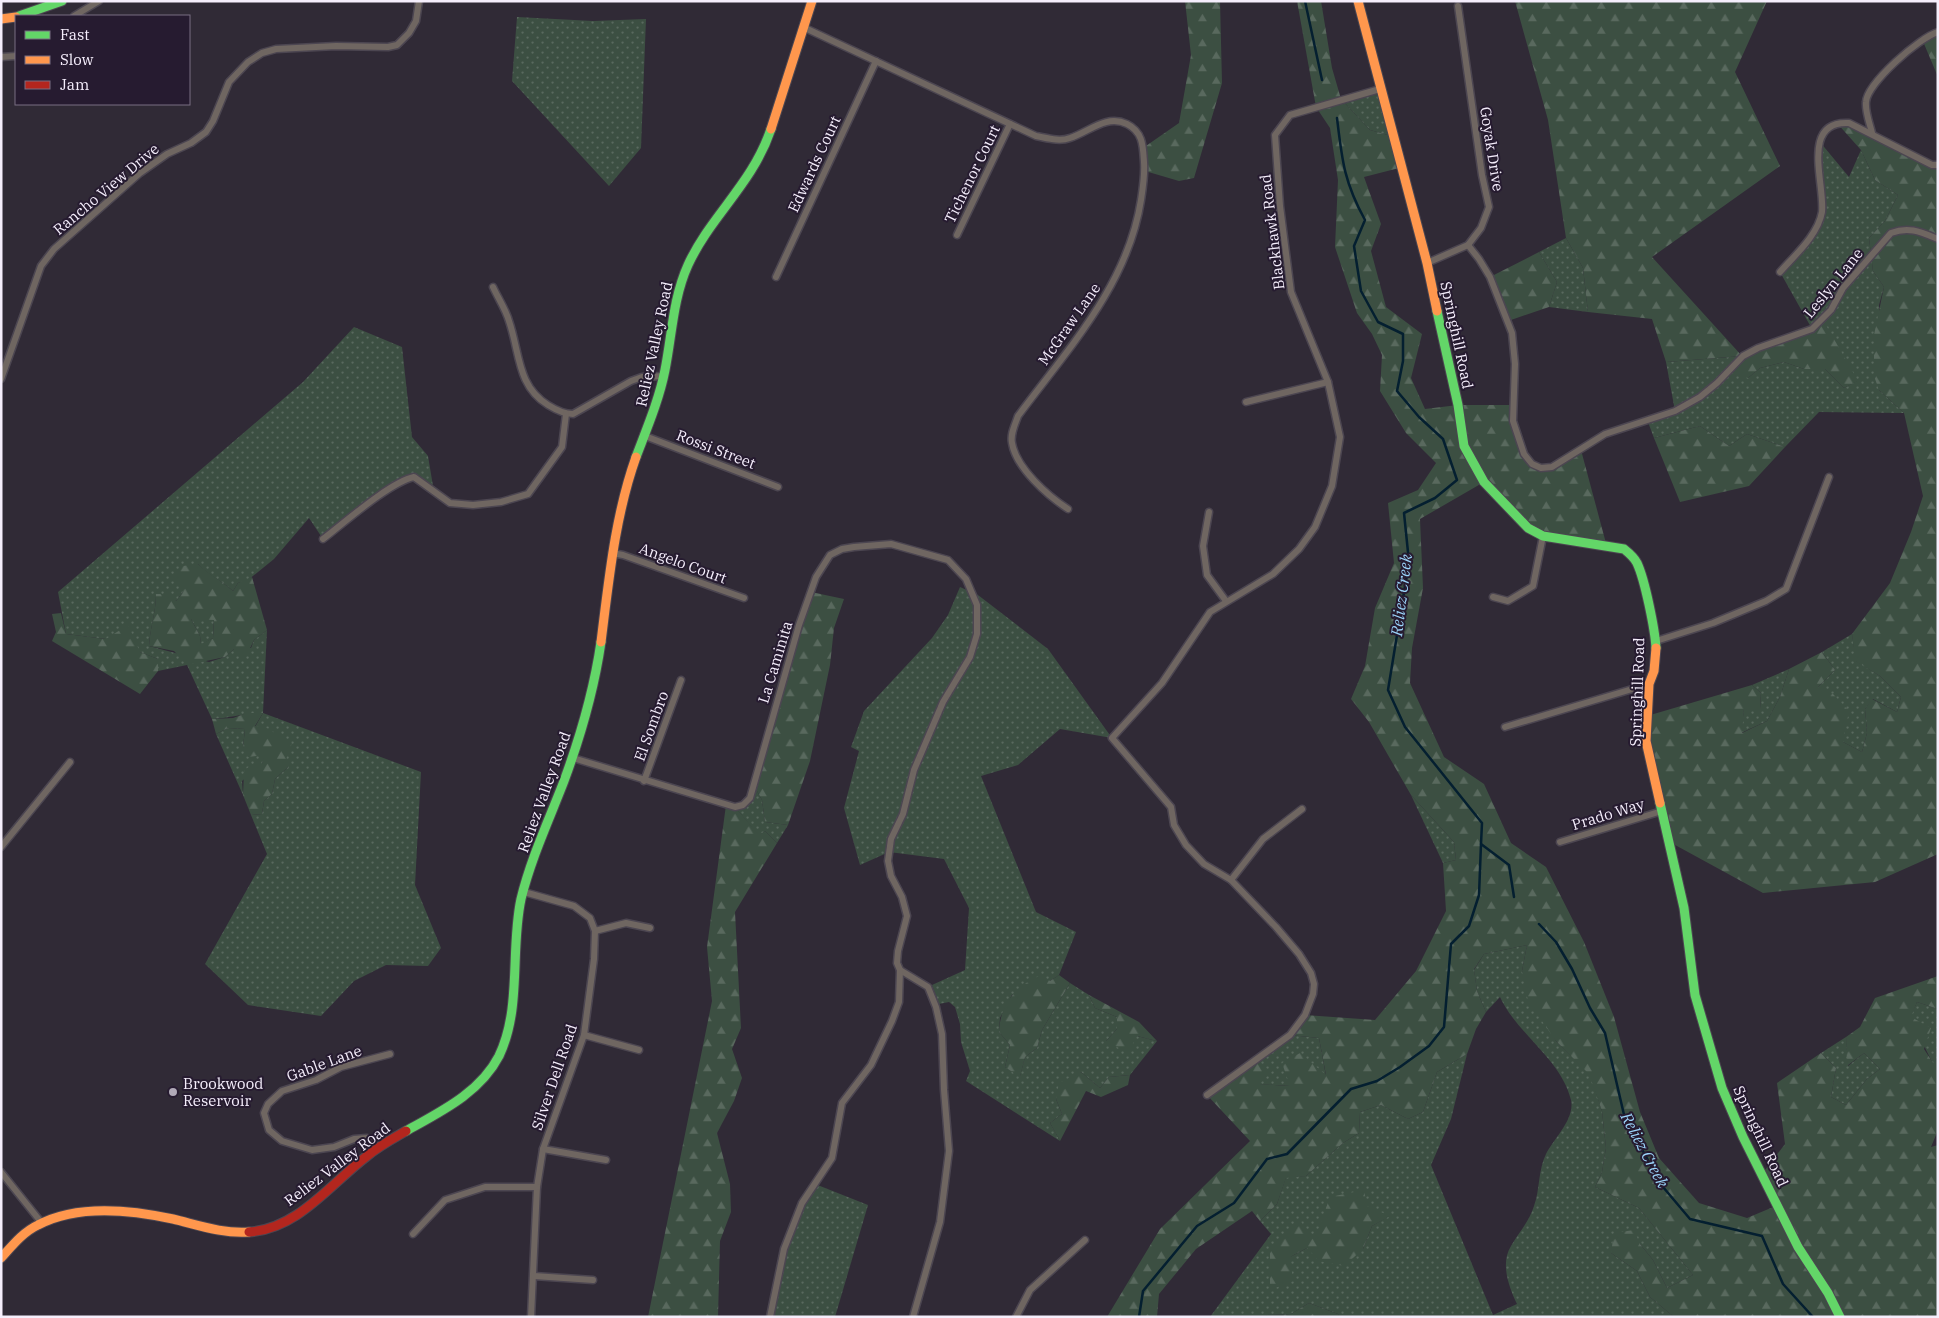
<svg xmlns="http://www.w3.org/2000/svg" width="1939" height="1318" viewBox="0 0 1939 1318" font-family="'IBM Plex Serif',serif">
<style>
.grass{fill:url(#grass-dots);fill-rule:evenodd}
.forest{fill:url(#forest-firs);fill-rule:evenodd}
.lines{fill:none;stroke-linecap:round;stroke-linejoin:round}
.stream{stroke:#041f30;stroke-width:2.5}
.street-casing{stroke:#4c4651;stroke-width:9}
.fast-casing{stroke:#4c4651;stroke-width:11}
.slow-casing{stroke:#4c4651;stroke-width:11}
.jam-casing{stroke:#4c4651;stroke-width:11}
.street{stroke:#6f6661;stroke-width:6}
.fast{stroke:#63d668;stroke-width:9}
.slow{stroke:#ff974d;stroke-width:9}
.jam{stroke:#b3261e;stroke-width:9}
.poi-dot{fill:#b0a9b7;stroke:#261b30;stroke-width:2}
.labels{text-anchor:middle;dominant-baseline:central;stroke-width:4;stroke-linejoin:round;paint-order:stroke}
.street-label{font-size:15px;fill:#f5eefc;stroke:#261b30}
.poi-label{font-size:15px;fill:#f5eefc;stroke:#261b30;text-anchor:start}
.water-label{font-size:16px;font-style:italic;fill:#9bd4fa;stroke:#261b30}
</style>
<defs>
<pattern id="grass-dots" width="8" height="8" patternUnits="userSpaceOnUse" patternTransform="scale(1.25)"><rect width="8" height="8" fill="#3c4f42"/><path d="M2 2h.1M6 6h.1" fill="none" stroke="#59695e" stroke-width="1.8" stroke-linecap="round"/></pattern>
<pattern id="forest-firs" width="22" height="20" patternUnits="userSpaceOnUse" patternTransform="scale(1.25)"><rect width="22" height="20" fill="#3c4f42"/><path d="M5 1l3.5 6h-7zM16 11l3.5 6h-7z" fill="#59695e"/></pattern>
</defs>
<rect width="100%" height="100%" fill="#302a36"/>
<!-- grass -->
<g class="grass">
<path d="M517 17 593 21 646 19 641 148 609 186 512 81Z"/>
<path d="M1380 89 1395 137 1370 130 1341 99Z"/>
<path d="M1820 142 1849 177 1861 150 1875 180 1898 195 1885 221 1869 238 1873 271 1884 287 1879 305V390L1904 413 1819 412 1785 447 1747 434 1729 446 1700 426 1654 438 1648 422 1675 411 1666 362 1743 356 1748 378 1760 368 1784 362 1804 369H1825L1844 388 1857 381 1837 346 1812 329 1780 272 1806 243 1819 222Z"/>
<path d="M1566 238 1583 268 1588 312 1549 307 1557 282 1539 252Z"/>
<path d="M354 327 402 347 412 437 428 456 434 492 409 478 323 539 309 518 274 559 248 580 238 583 233 591C221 580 209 576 198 564L183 592 176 601 156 594C156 613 150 628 149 646L209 662 225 657 234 649 251 648 254 640 267 630 263 713 421 772 415 885 441 948 428 966 386 965 354 981 321 1016 248 1005 205 964 267 854 251 815 262 814 264 801 272 794 275 779 288 767 255 727 263 713C245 713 230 718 212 719L187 665 158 671V659L106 639 66 634 58 592 303 382Z"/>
<path d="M960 587 978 595 1048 649 1112 738 1060 729 1018 765 981 776 1036 912 1076 932 1059 975 1050 981 1012 995 1000 1018 999 1032 1010 1045 1005 1067 1020 1076 1025 1057 1037 1048 1042 1030 1070 983 1089 995 1095 1008 1117 1017V1029L1106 1041 1137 1036 1157 1041 1130 1075 1109 1077 1100 1088 1081 1072 1056 1099 1062 1114 1050 1123 1060 1141 966 1081 970 1071 961 1042 960 1024 955 1007 949 1002 939 1004 932 985 965 970 969 908 944 859 889 852 860 865 844 808 859 751 851 747 864 711 932 638 948 615Z"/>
<path d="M191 619H214L213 638 201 645 200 636Z"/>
<path d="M1852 634 1856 661 1880 676 1901 697 1897 712 1873 699 1865 709 1867 733 1862 752 1843 742 1818 687 1835 670 1822 652Z"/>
<path d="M1789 669 1780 697 1767 721 1741 733 1744 709H1760L1761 693 1752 685Z"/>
<path d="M228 728 245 729 243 747 265 755 262 764 242 781 243 795 216 734Z"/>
<path d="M753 784 762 800 765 822 788 825 777 843 765 831 759 836 735 807 750 798Z"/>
<path d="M1411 795 1454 842 1456 860 1443 863Z"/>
<path d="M1527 945 1522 971 1556 1041 1590 1074 1602 1111 1606 1148 1602 1172 1595 1187 1639 1208 1693 1275 1667 1288 1653 1260 1640 1244 1611 1253 1637 1271 1650 1297 1674 1317H1339L1338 1314 1309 1303 1291 1314 1267 1315 1266 1317H1210L1271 1234 1260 1221 1277 1204 1286 1177 1306 1176 1343 1143 1359 1133 1360 1112 1381 1105 1408 1119 1423 1112 1437 1072 1467 1054 1451 1119 1431 1165 1493 1315 1517 1304C1509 1287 1500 1264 1511 1246 1519 1232 1529 1222 1534 1206 1540 1190 1538 1170 1546 1154 1554 1138 1575 1119 1571 1100 1561 1059 1517 1034 1500 997L1486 1012 1477 991 1474 970 1484 954ZM1389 1216 1372 1226 1363 1249 1307 1248 1290 1257 1315 1239Z"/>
<path d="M1917 1002 1938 1009V1058L1933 1064 1910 1017Z"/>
<path d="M1290 1035 1319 1038 1326 1076 1290 1086 1258 1084 1253 1062Z"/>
<path d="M1846 1037 1848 1066 1864 1053 1880 1069 1867 1079 1846 1105 1831 1097 1836 1068 1821 1053Z"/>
<path d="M815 1184 868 1205 835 1317H770C777 1272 789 1222 815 1184Z"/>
</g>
<!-- forest -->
<g class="forest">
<path d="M1185 1H1220L1222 83 1194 178 1179 181 1145 171 1143 148 1179 123 1191 55Z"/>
<path d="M1297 1H1321L1332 68 1341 99 1370 130 1395 137 1403 167 1364 177 1381 224 1371 251 1386 307 1422 334 1411 378 1425 409 1458 405H1514L1518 438 1532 464 1552 467 1581 450 1607 547 1543 536 1484 482 1420 519 1423 588 1412 648 1410 683 1444 757 1484 784 1511 843 1546 867 1584 942 1614 1017 1640 1112 1659 1158 1699 1203 1747 1218 1778 1205 1762 1174 1785 1144 1777 1083 1821 1053 1836 1068 1831 1097 1846 1105 1867 1079 1880 1069 1864 1053 1847 1066 1846 1037 1860 1027 1875 998 1938 976V1009L1917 1002 1911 1017 1931 1028 1924 1049 1933 1063 1938 1058V1130L1931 1147 1938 1145V1317H1674L1650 1297 1637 1271 1611 1253 1614 1233 1634 1230 1640 1244 1653 1260 1667 1288 1693 1275 1639 1208 1595 1187 1602 1172 1606 1148 1602 1111 1589 1074 1556 1041 1528 1001 1522 971 1527 945 1484 954 1474 969 1477 991 1486 1012 1476 1029 1467 1054 1437 1072 1423 1112 1408 1119 1381 1105 1360 1112 1359 1133 1343 1143 1306 1176 1286 1178 1277 1204 1260 1221 1252 1211 1196 1249 1159 1294 1157 1317H1107L1160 1229 1250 1141 1207 1095 1253 1062 1272 1071 1259 1084 1290 1086 1282 1063 1300 1053 1326 1075 1319 1038 1290 1035 1305 1015 1375 1020 1416 971 1446 911 1443 863 1456 860 1454 842 1411 795 1369 722 1351 699 1365 666 1375 608 1394 563 1388 503 1418 490 1436 463 1406 433 1380 391 1382 355 1372 334 1357 313 1335 247 1338 180 1330 128 1316 107Z"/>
<path d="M1515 1H1767L1735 72 1780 166 1652 257 1742 356 1823 320 1858 381 1844 388 1825 369H1804L1784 362 1760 368 1748 378 1727 372 1742 356 1666 362 1652 319 1588 312 1583 268 1566 238 1548 120Z"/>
<path d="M1938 32V77L1922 39Z"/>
<path d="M1836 122 1849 123 1938 165V854L1875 882 1763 893 1666 840 1649 758 1647 716 1752 685 1761 693 1760 709H1744L1742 733 1767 721 1780 697 1789 669 1822 652 1835 670 1818 687 1833 694 1849 711 1843 742 1862 752 1867 733 1865 709 1872 699 1897 712 1901 697 1880 676 1855 661 1852 634 1890 583 1911 532 1923 496 1904 413 1879 390 1874 376V335L1884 287 1873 271 1869 238 1885 221 1898 195 1875 180 1861 150Z"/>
<path d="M1539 252 1557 282 1549 307 1508 321 1490 277Z"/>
<path d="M1700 426 1729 446 1747 434 1785 447 1749 486 1680 502 1654 438Z"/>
<path d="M198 564C209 575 221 580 233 591L238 583 252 577 267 630 254 640 244 661 234 649 225 657 187 665 174 651 149 646C150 628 156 612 156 594H168L176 601 183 592 175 577 183 566ZM191 619 214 620 213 638 201 644 200 636Z"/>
<path d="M811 592 844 599 834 628 830 665 810 761 788 825 765 822 762 800 753 784Z"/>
<path d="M61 613 66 634 106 639 128 625 140 652 158 659V671L140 694 52 641 56 632 52 614Z"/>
<path d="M247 713H263L255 726 265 727 292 743 286 759 288 767 275 779 272 794 264 801 262 814 251 815 243 795 244 771 252 764H262L264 755 248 757 243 747 245 729 228 728 216 734 212 719 233 718Z"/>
<path d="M726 805 735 807 759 835 765 831 777 843 735 912 741 1028 732 1049 742 1078 734 1101 717 1133 730 1184 731 1212 720 1241 718 1317H648L712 1001 707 947Z"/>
<path d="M1041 975 1050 981 1059 975 1070 983 1042 1030 1037 1048 1025 1057 1020 1077 1005 1067 1010 1045 999 1032C1000 1004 1016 986 1041 975Z"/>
<path d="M1089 995 1139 1022 1157 1041 1137 1036 1128 1053 1106 1041 1117 1029V1017L1095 1008Z"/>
<path d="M1081 1072 1100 1088 1109 1077 1130 1075 1128 1085 1101 1097 1086 1091 1060 1141 1050 1123 1062 1114 1056 1099 1059 1083Z"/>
<path d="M1364 1190 1367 1206 1390 1216 1372 1226 1363 1249 1344 1266 1319 1261 1307 1248 1290 1257 1293 1281 1270 1290V1250L1301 1222 1315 1239 1330 1197Z"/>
<path d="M1309 1303 1338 1314 1339 1317H1266L1267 1315 1291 1314Z"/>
</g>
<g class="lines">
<!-- stream -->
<g class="stream">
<path d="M1305 1 1322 80"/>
<path d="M1337 118C1342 160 1344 182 1365 220L1354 246 1361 291 1378 322 1403 334V361L1397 391 1419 417 1443 439 1457 480 1435 498 1404 513 1409 562 1388 690 1405 727 1482 823 1481 844 1509 865 1514 897"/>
<path d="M1539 924 1556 942 1572 969 1590 1008 1605 1033 1625 1119 1663 1187 1690 1219 1762 1236 1783 1284 1813 1317"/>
<path d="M1139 1317 1143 1291 1197 1226 1234 1203 1267 1159 1287 1154 1351 1089 1377 1081 1400 1067 1429 1046 1444 1027 1451 944 1469 926 1479 895 1481 844"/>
</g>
<defs>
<g id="street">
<path d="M74 16 99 1"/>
<path d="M805 28 1036 136C1047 138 1059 142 1070 138 1089 132 1106 114 1127 124 1143 132 1143 146 1144 162 1145 175 1143 187 1141 200 1128 285 1067 350 1018 416 1015 425 1010 434 1012 443 1016 468 1048 496 1068 509"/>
<path d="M1 57 16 56"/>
<path d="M1872 133C1870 124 1865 112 1866 102 1867 83 1920 37 1938 32"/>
<path d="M957 235 1010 124"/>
<path d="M1468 245 1479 259 1490 277 1512 333 1515 364 1513 421 1524 454 1532 464 1541 468 1552 467 1605 434 1675 411 1700 397 1717 383 1743 356 1758 348 1812 329 1831 310 1843 288 1891 233C1909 226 1921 232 1938 239"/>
<path d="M1427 263 1468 245 1481 228 1489 207 1482 175 1458 6"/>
<path d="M1780 272C1795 255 1818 235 1822 212 1825 184 1800 120 1849 123L1932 165H1938"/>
<path d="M776 277 876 61"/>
<path d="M493 287C498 298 506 310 509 321 520 353 517 386 548 405 556 410 564 414 573 414L631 381 642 377 664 376"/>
<path d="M1 379 41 266 54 249 140 173 167 154 191 143 206 132 213 121 229 82 248 62 262 53 276 49 336 46 388 47 397 45 409 33 416 21 419 1"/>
<path d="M1246 402 1328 382"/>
<path d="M645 436 778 487"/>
<path d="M1209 512 1203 546 1207 575 1226 601"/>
<path d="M323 539C344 523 390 482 414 477L450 503 473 505 501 502 528 494 562 447 566 414"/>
<path d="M612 553 623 555 744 598"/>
<path d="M1493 597 1508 601 1533 586 1543 536"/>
<path d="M1656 641 1713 623 1766 601 1786 589 1829 477"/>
<path d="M1505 727 1649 684"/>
<path d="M573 758 735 807 743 805 750 798 799 625 816 577 830 555 842 549 854 547 891 544 948 560 966 579 977 605V634L970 657 943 702 914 770 903 814 891 839 888 861 891 876 902 897 907 916 898 951 897 963 900 970 928 987 936 1007 942 1034 944 1090 949 1151 940 1222 913 1317"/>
<path d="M644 781 681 680"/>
<path d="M1560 842 1662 811"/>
<path d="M1 847 70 762"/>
<path d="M1231 880 1263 839 1302 809"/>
<path d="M524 892 574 906 590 918 595 931 594 959 584 1035 543 1149 537 1187 531 1317"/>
<path d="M595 931 626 923 650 928"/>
<path d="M584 1035 639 1050"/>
<path d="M1207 1095 1290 1035 1305 1015 1313 994 1314 984 1311 973 1299 954 1276 927 1231 880 1204 864 1186 845 1174 825 1171 807 1112 738 1162 683 1210 612 1273 574 1299 549 1315 527 1332 486 1340 437 1328 382 1291 292 1280 206 1275 135 1290 115 1380 89"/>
<path d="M376 1149 367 1138 354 1139 334 1147 312 1150 282 1141 269 1130 264 1113 268 1104 282 1091 316 1080 341 1067 390 1054"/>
<path d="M543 1149 606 1160"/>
<path d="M1 1172 41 1222"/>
<path d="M413 1234 445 1200 485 1187H537"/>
<path d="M534 1276 593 1280"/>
<path d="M770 1317 784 1249 802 1203 832 1158 842 1103 871 1065 892 1021 899 1002 900 970"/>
<path d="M1016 1317 1030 1290 1085 1240"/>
</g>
<g id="fast">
<path d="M19 16 62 1"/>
<path d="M1437 311 1458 405 1464 446 1484 482 1528 528 1543 536 1624 549C1629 553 1634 557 1637 563 1645 580 1655 630 1656 648"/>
<path d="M636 457C647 428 659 400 665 370 672 335 673 298 688 265 711 215 752 185 771 129"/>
<path d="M1660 803 1684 908 1695 995 1722 1088 1743 1137 1798 1247 1828 1293 1840 1317"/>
<path d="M406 1131C440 1112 480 1093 499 1056 522 1008 510 950 521 899 531 858 549 820 564 781 581 735 594 690 601 642"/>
</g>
<g id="slow">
<path d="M1358 1 1427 263 1437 311"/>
<path d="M1 19 16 17"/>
<path d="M771 129 812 1"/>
<path d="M601 642C609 579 615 516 636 457"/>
<path d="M1656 648 1654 671 1649 684 1646 741 1660 803"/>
<path d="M1 1258C12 1246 23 1232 38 1225 77 1204 132 1210 173 1219 198 1225 223 1234 249 1232"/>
</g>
<path id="jam" d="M249 1232C298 1229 330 1184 367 1156 379 1146 392 1139 406 1131"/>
</defs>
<!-- street casing -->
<use href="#street" class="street-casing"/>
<!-- fast casing -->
<use href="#fast" class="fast-casing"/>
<!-- slow casing -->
<use href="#slow" class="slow-casing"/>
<!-- jam casing -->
<use href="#jam" class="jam-casing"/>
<!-- street -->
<use href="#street" class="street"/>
<!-- fast -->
<use href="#fast" class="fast"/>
<!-- slow -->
<use href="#slow" class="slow"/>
<!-- jam -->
<use href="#jam" class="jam"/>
</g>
<!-- markers -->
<circle class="poi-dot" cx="173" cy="1092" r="5"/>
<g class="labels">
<!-- street labels -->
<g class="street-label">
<text transform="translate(1492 149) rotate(81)">Goyak Drive</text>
<text transform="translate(814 164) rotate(-65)">Edwards Court</text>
<text transform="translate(972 174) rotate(-64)">Tichenor Court</text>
<text transform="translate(106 189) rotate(-40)">Rancho View Drive</text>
<text transform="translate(1272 232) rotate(-97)">Blackhawk Road</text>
<text transform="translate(1833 283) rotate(-51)">Leslyn Lane</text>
<text transform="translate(1069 324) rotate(-55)">McGraw Lane</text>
<text transform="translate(1457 335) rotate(78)">Springhill Road</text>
<text transform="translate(654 344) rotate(-78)">Reliez Valley Road</text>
<text transform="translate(716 449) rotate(21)">Rossi Street</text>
<text transform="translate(683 563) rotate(20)">Angelo Court</text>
<text transform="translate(775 662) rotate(-73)">La Caminita</text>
<text transform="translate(1637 692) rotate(-88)">Springhill Road</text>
<text transform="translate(651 726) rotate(-70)">El Sombro</text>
<text transform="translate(544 792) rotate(-70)">Reliez Valley Road</text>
<text transform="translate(1608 814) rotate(-17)">Prado Way</text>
<text transform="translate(324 1063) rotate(-20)">Gable Lane</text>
<text transform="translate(554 1077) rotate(-71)">Silver Dell Road</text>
<text transform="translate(1761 1136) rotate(65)">Springhill Road</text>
<text transform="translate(337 1164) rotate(-37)">Reliez Valley Road</text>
</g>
<!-- poi labels -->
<g class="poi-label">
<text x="183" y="1083">Brookwood<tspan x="183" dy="17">Reservoir</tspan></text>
</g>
<!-- water labels -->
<g class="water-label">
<text transform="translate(1401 595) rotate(-83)">Reliez Creek</text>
<text transform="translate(1645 1150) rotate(62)">Reliez Creek</text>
</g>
</g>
<!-- border -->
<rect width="1939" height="1318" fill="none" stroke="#f5eefc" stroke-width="5"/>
<!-- legend -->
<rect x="15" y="15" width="175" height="90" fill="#261b30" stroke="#796f82"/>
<rect x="25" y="31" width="25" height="8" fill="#63d668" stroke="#796f82"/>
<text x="60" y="40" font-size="15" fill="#f5eefc">Fast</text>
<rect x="25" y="56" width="25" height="8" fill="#ff974d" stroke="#796f82"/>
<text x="60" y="65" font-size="15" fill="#f5eefc">Slow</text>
<rect x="25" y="81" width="25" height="8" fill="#b3261e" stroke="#796f82"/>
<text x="60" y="90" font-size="15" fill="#f5eefc">Jam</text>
</svg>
